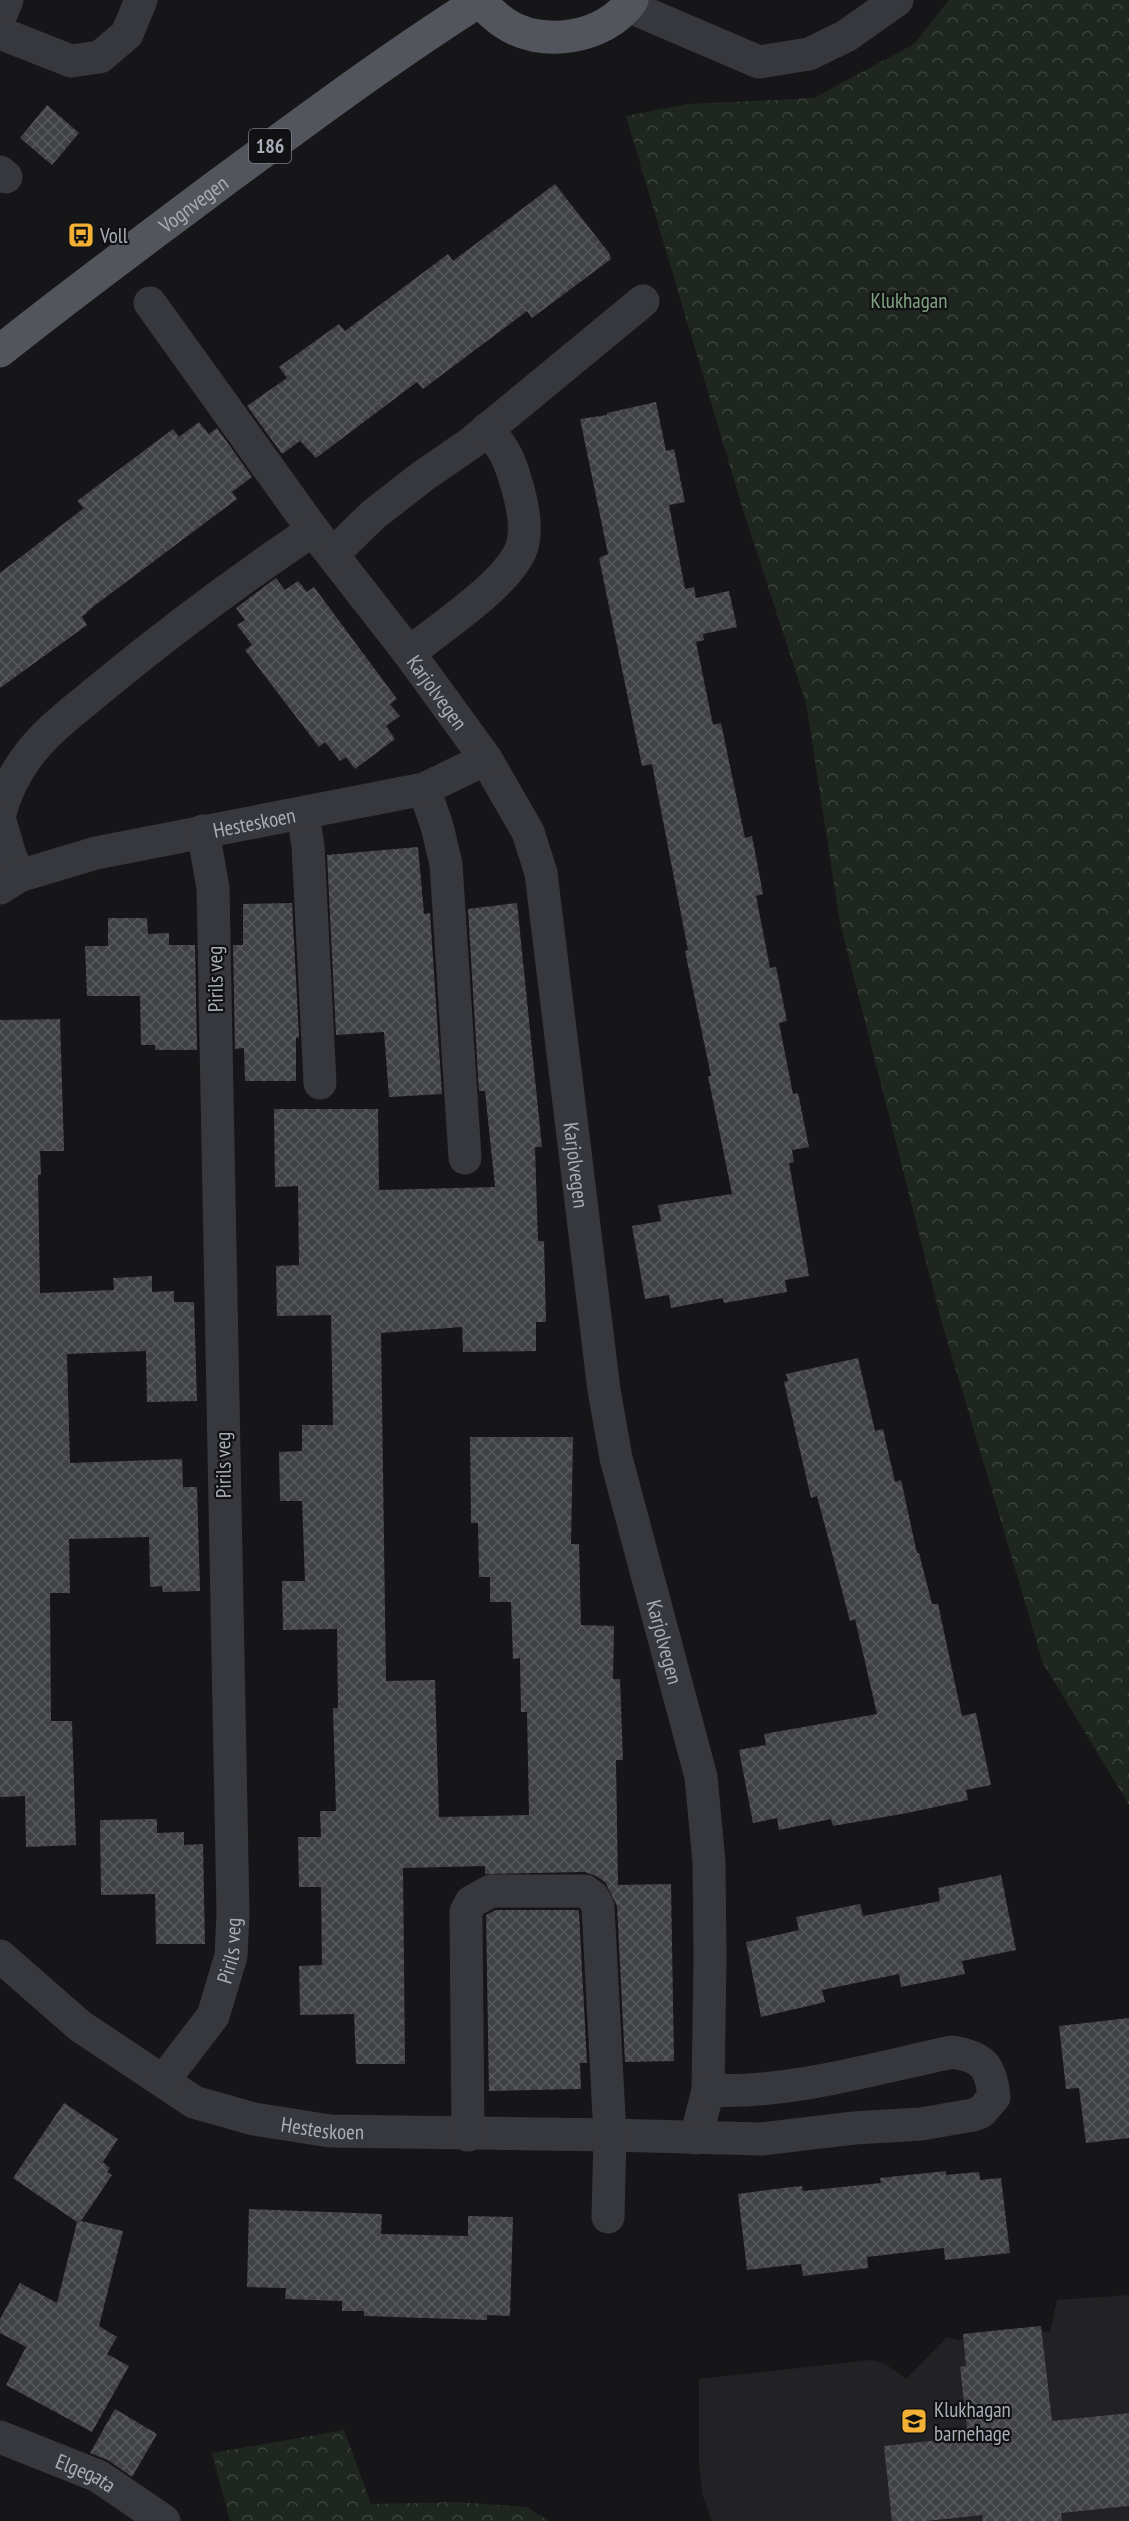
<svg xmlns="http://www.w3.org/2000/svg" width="1129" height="2521" viewBox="0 0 1129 2521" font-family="'PT Sans Narrow',sans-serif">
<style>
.built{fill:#222225}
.forest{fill:url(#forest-crowns)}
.building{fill:url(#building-cross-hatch)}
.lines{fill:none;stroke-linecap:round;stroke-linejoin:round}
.minor{stroke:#37383d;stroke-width:33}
.major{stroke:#53555c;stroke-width:33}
.labels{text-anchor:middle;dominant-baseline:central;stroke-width:4.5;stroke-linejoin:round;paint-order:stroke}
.shield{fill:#111113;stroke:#7b7e86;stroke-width:1.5}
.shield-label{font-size:20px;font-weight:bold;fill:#a8adb8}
.street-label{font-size:21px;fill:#a8adb8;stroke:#111113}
.poi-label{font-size:21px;fill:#a8adb8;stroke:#111113;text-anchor:start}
.park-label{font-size:21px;fill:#7fa381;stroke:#111113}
</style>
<defs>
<pattern id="forest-crowns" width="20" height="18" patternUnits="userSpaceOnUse" patternTransform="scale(1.5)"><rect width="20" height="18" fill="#1e261f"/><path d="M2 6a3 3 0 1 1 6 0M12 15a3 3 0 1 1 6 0" fill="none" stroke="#3c433d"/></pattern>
<pattern id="building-cross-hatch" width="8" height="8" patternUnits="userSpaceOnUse" patternTransform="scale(1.5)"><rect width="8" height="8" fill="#404145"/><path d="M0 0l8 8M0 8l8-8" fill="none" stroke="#595a5e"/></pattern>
</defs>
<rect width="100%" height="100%" fill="#161618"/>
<!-- built -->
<path class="built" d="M1129 2295V2521H712L702 2494 699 2463V2379L871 2360 884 2363 906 2379 947 2337 959 2340 963 2339V2334L1041 2326 1042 2332H1050L1057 2300Z"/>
<!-- forest -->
<g class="forest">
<path d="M949 0H1129V1805L1043 1663 940 1316 840 923 806 703 743 510 626 116 688 104 814 98 914 44Z"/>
<path d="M344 2430 371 2504 456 2502 527 2507 549 2521H230L212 2453Z"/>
</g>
<!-- building -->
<g class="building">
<path d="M47 105 79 133 52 165 20 138Z"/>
<path d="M555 184 609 253 611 259 532 318 527 311 423 389 417 382 316 458 300 441 282 454 247 406 287 378 279 367 339 324 345 331 448 254 453 261Z"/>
<path d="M656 402 666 451 674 449 685 502 669 505 685 589 694 587 696 598 729 591 737 627 703 634 704 640 696 642 713 725 721 723 745 838 752 836 763 894 756 896 770 968 776 967 787 1021 779 1023 793 1094 798 1093 809 1147 792 1150 794 1162 789 1163 809 1276 785 1280 787 1292 724 1303 723 1298 671 1308 669 1295 645 1299 632 1226 661 1221 658 1205 732 1194 708 1076H711L685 951 688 950 652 764 642 766 599 558 608 554 580 419 607 415V413Z"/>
<path d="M199 422 209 434 217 428 252 477 232 492 237 499 94 606 82 617 87 625 0 688V573L84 508 77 501 173 429 179 437Z"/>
<path d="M276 578 285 590 298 581 307 592 314 587 397 699 390 704 400 716 386 726 395 739 355 769 346 757 340 761 325 742 319 747 245 650 252 645 237 625 245 620 236 608Z"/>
<path d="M418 847 424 914 430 913 442 1094 389 1097 384 1032 336 1035 327 855Z"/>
<path d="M292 903 299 1037 296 1038V1081H245L244 1048 235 1049 233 945H243V904Z"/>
<path d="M517 903 542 1147H535L538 1241H544L546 1322H536V1351L463 1352 462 1327 381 1333 386 1681 435 1680 439 1817 529 1815 527 1712H521L520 1658 513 1659 511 1602H490V1577H479L478 1523H471L470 1437H573L571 1544H579L581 1625 614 1626 613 1679H620L623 1760H616L618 1885 671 1884 674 2061 625 2062 617 1906 605 1882 596 1876 585 1872 485 1874V1866L403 1868 405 2064H356L354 2014 300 2015 299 1966 322 1965 321 1887H299L298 1837H321L320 1811H336L333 1708H338L337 1629 283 1630 282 1581H305L302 1501H280L279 1452 302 1451V1425H333L331 1315 277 1316 276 1266 299 1265 298 1186 275 1187 274 1109H378L379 1190 495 1187 485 1091H479L468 909Z"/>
<path d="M108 918H147L148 934 169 933V945H195L197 1050H155V1045H141L140 996H87L85 946H108Z"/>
<path d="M60 1019 64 1151H40L41 1175H38L40 1293 114 1290 113 1278 152 1276V1292L174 1291V1302H194L197 1401 147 1402 146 1351 67 1354 70 1463 182 1459 183 1487H197L200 1591 163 1592 162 1586 150 1587 149 1537 69 1539 70 1593H50L51 1721H72L76 1845 26 1847 25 1796 0 1797V1020Z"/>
<path d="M858 1358 875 1431 883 1429 895 1482 901 1480 917 1553H919L932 1604H938L962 1716 976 1713 991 1785 966 1790 968 1800 907 1813 833 1826 831 1819 779 1830 777 1818 753 1823 739 1750 766 1745 764 1734 877 1714 855 1619 850 1621 817 1496 811 1498 784 1382 788 1381 786 1374Z"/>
<path d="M157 1819V1833L184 1832V1845L203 1844 205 1944H156L155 1894 101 1895 100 1820Z"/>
<path d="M1001 1875 1016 1950 962 1961 965 1974 901 1987 899 1974 822 1990 825 2002 761 2017 746 1942 799 1930 796 1917 860 1904 863 1916 940 1901 938 1888Z"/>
<path d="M496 1910H578L579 1912 587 2063H580L581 2089 489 2091 486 1915Z"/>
<path d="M1129 2018V2138L1086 2143 1079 2088 1066 2089 1059 2026Z"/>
<path d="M64 2103 118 2139 103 2162 110 2168 107 2172 112 2175 81 2221 123 2231 99 2326 117 2337 107 2354 129 2366 92 2432 6 2385 26 2347 0 2333V2319L20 2283 57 2303 77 2222 13 2178Z"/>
<path d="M946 2171V2175L979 2172 980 2180 1001 2178 1010 2253 945 2260 944 2248 867 2257 868 2268 803 2276 801 2264 747 2270 738 2194 783 2188 802 2186 803 2191 881 2183 880 2178Z"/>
<path d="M249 2209 382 2214 381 2234 468 2236V2216L513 2217 510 2316 487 2315V2320L364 2316V2311H342V2301L285 2299 286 2288 247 2287Z"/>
<path d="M1041 2326 1052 2421 1129 2413V2506L1061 2513 1062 2521H983L982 2515 927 2521H892L884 2446 968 2437 960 2367 966 2366 963 2334Z"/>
<path d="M115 2409 157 2434 132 2477 108 2460 90 2453Z"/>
</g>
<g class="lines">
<!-- minor -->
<g class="minor">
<path d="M628 6 759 62 809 54 846 36 897 0"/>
<path d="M0 17 7 0"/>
<path d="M0 33 71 61 100 57 127 34 141 0"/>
<path d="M0 172 6 177"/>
<path id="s1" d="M150 303 313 530 409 653 486 759 528 832 541 873 604 1390 616 1458 701 1777 709 1862 710 1959 708 2090 696 2138"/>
<path d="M333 554 373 515 423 476 471 443 643 301"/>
<path d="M409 653C440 628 503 587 520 552 528 534 523 507 518 489 511 463 505 448 487 429"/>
<path d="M424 789 437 826 446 864 465 1158"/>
<path d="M0 813C5 795 14 775 25 760 45 731 75 710 101 688 169 632 240 579 313 530"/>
<path d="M303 814 308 846 320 1083"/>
<path d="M0 821 10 855 19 876"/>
<path id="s2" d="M0 888 19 876 96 853 424 789 486 759"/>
<path id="s3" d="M0 1956 80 2026 194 2102 254 2119 330 2131 610 2135 761 2139 854 2128 921 2124 973 2115 981 2112 994 2097C991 2066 983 2057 952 2052 876 2068 785 2095 708 2090"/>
<path id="s4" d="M163 2081 213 2016 231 1956 233 1913 213 888 203 831"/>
<path d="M468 2135 466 1912 471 1902 491 1891H585L593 1897 598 1907 610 2135 608 2217"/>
<path id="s5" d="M0 2437 98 2476 164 2521"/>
</g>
<!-- major -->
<g class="major">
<path d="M478 0C486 7 494 16 503 22 540 49 606 39 632 0"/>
<path id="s6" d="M0 351C71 294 145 240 218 185 304 122 389 58 479 1"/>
</g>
</g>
<!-- icons -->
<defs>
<symbol id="bus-square" viewBox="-11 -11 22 22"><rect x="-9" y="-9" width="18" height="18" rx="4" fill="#f2b134" stroke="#111113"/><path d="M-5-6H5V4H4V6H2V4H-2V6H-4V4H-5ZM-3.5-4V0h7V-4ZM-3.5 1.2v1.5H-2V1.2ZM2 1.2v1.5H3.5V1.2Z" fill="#111"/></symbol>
<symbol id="school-square" viewBox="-11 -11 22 22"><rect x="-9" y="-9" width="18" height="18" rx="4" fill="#f2b134" stroke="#111113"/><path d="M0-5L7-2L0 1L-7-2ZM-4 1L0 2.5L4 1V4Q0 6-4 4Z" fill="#111"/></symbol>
</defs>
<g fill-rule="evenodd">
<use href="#bus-square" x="66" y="220" width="30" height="30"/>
<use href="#school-square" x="899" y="2406" width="30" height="30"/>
</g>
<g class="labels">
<!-- shield labels -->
<rect class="shield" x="249" y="129" width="42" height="34" rx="4.5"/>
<g class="shield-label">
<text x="270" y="146">186</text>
</g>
<!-- street labels -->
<g class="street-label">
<text stroke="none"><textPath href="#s6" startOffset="243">Vognvegen</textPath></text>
<text stroke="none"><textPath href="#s1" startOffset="484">Karjolvegen</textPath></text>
<text stroke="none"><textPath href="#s2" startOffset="264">Hesteskoen</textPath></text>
<text transform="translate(215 979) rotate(-91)">Pirils veg</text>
<text stroke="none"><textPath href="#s1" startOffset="988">Karjolvegen</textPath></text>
<text transform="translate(223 1465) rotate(-91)">Pirils veg</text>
<text stroke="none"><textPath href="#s1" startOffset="1474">Karjolvegen</textPath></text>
<text stroke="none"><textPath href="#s4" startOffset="150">Pirils veg</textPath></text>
<text stroke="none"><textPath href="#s3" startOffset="375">Hesteskoen</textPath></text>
<text stroke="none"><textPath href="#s5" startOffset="93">Elgegata</textPath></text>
</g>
<!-- poi labels -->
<g class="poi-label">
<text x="100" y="235">Voll</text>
<text x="934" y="2409">Klukhagan<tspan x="934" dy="24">barnehage</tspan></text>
</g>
<!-- park labels -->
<g class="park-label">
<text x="909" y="300">Klukhagan</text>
</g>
</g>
</svg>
